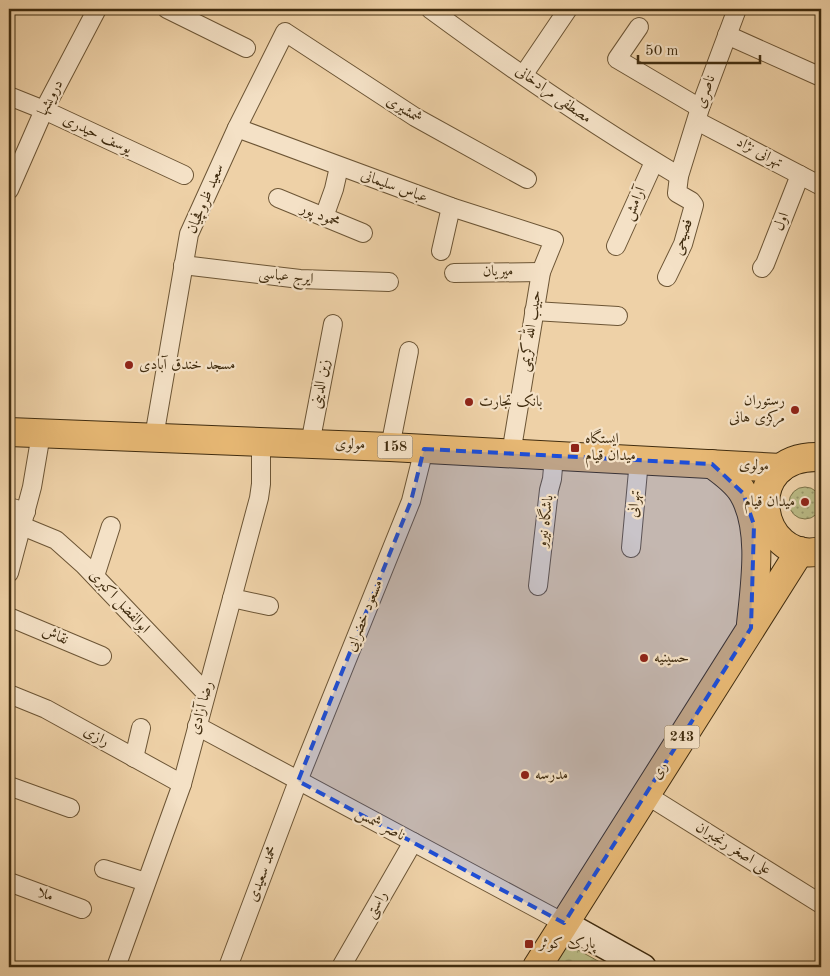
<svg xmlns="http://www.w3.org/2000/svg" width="830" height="976" viewBox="0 0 830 976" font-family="'Old Standard TT',Amiri,serif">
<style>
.grass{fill:url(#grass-dots);stroke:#7d744a}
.forest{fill:url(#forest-crowns);stroke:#7d744a}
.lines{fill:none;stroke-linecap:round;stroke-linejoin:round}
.street-casing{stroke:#6c5535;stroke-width:20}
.secondary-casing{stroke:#402c0f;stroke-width:28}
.primary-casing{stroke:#402c0f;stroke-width:30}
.street{stroke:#f4e1c6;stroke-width:18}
.secondary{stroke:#f4e1c6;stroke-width:25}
.primary{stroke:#e7b874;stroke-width:28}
.marked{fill:#1d4ed8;fill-opacity:0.2;stroke:#1d4ed8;stroke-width:4;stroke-dasharray:10 6;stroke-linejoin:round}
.poi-dot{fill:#8f2418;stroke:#f4e1c6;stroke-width:2}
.labels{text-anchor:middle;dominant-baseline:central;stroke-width:4.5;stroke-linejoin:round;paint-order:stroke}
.shield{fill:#f4e1c6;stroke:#766246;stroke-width:1}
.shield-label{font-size:14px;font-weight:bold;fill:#402c0f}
.street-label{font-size:15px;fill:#402c0f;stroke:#f4e1c6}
.poi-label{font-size:15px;fill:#402c0f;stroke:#f4e1c6;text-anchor:start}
</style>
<defs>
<pattern id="grass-dots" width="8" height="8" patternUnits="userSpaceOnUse" patternTransform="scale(1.25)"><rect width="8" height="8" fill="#babb86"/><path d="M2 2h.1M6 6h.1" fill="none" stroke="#99986c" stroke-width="1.8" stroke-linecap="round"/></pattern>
<pattern id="forest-crowns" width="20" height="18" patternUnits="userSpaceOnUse" patternTransform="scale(1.25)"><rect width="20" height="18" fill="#babb86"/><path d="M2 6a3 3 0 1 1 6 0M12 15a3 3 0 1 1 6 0" fill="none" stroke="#99986c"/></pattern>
</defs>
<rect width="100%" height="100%" fill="#eed1a7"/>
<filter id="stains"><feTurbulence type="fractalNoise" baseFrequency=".004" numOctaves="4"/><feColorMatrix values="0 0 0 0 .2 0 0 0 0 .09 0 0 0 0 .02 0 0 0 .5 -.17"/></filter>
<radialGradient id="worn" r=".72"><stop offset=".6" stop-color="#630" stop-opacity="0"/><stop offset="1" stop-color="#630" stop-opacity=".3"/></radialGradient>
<!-- grass -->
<circle class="grass" cx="805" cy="503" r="16"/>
<!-- forest -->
<path class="forest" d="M567 944 609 967H554Z"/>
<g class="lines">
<defs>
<g id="street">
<path d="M167 9 246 48"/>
<path d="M430 9C510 68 593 125 679 176"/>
<path d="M639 27 617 59 700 108"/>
<path d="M727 35 821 77"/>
<path d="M524 74 568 9"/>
<path d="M9 96 44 110 184 175"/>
<path d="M697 121 821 186"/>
<path d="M237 128 451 207 554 240 541 272 511 454"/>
<path d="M9 190 44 110 97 9"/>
<path d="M278 198 363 233"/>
<path d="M324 217 334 189 339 167"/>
<path d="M616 246 654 162"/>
<path d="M441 251 451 207"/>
<path d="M183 265 300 279 389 282"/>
<path d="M762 268 765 264 800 175"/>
<path d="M454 273 541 272"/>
<path d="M667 277 683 244 694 205 691 201 677 193 679 176 700 108 737 9"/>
<path d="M534 311 618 316"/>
<path d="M154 437 189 234 237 128 285 32 415 117 527 179"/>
<path d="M310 444 333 324"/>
<path d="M390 447 409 351"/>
<path d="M9 507 26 512"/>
<path d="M22 526 56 540 84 565 206 693"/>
<path d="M631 548 639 460"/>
<path d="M9 573 32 487 41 434"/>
<path d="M95 576 111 526"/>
<path d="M538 586 549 490 552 479 554 456"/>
<path d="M232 598 269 606"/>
<path d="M9 617 102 656"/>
<path d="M9 694 46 709 182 784"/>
<path d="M197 726 564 923"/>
<path d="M134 758 141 728"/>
<path d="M9 786 70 808"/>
<path d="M645 794 821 904"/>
<path d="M104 869 146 882"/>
<path d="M9 882 82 909"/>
<path d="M116 967 182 784 259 498 261 484V442"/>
<path d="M228 967 298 781 411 501 424 449"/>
<path d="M341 967 413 842"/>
</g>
<path id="secondary" d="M564 923 643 967"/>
<g id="primary">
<path d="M9 432 390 447 781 468"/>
<path d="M821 457C737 453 757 566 821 551"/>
<path d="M712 464C723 472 736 481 743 493 764 528 755 585 751 624"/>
<path d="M537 967 800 551"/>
</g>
</defs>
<!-- street casing -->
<use href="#street" class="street-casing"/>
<!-- secondary casing -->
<use href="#secondary" class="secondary-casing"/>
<!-- primary casing -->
<use href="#primary" class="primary-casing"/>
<!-- street -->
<use href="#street" class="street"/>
<!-- secondary -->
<use href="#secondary" class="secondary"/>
<!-- primary -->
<use href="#primary" class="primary"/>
</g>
<!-- marked area -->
<path class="marked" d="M424 449 712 464 743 493 754 525 751 628 564 923 298 781 411 501Z"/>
<!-- markers -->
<g class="poi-dot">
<circle cx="129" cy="365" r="5"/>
<circle cx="469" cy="402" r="5"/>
<circle cx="795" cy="410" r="5"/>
<rect x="570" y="443" width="10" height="10" rx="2.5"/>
<circle cx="805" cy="502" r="5"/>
<circle cx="644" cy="658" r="5"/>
<circle cx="525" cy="775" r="5"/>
<rect x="524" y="939" width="10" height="10" rx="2.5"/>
</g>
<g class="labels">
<!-- shield labels -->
<g class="shield">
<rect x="377.5" y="435.5" width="35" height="23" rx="4"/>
<rect x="664.5" y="725.5" width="35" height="23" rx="4"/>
</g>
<g class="shield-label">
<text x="395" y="447">158</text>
<text x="682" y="737">243</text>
</g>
<!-- street labels -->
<g class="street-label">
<text transform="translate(706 92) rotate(-71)">ناصری</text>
<text transform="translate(553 95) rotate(35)">مصطفی مرادخانی</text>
<text transform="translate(51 98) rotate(-63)">درویشها</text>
<text transform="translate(404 110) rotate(31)">شمشیری</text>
<text transform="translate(97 135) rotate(25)">یوسف حیدری</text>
<text transform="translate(759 153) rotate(28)">تهرانی نژاد</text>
<text transform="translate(394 187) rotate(20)">عباس سلیمانی</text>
<text transform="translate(206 199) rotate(-67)">سعید ظروفچیان</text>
<text transform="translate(635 204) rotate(-66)">آرامش</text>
<text transform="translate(320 216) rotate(22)">محمود پور</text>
<text transform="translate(782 222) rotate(-69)">اول</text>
<text transform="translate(683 237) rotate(-70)">فصیحی</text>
<text transform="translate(498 272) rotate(-1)">میریان</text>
<text transform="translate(286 277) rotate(6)">ایرج عباسی</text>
<text transform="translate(531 331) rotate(-81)">حبیب الله کریمی</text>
<text transform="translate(321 384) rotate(-79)">زین الدینی</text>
<text transform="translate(350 445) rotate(2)">مولوی</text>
<text transform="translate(754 466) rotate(3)">مولوی</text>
<text transform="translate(635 504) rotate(-84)">تهرانی</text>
<text transform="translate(546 521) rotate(-83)">باشگاه نیرو</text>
<text transform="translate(119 602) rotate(47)">ابوالفضل اکبری</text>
<text transform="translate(365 616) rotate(-68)">مسعود خضرایی</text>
<text transform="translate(55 636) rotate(23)">نقاش</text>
<text transform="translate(202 708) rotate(-75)">رضا آزادی</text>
<text transform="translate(96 737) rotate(29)">رازی</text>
<text transform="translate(660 771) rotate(-58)">ری</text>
<text transform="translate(380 825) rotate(28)">ناصر شمس</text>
<text transform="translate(733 849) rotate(32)">علی اصغر رنجبران</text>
<text transform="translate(263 874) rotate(-69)">محمد سعیدی</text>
<text transform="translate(45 895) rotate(20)">ملا</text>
<text transform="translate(377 905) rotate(-60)">راستی</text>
</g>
<!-- poi labels -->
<g class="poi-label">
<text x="139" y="365">مسجد خندق آبادی</text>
<text x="785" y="401" text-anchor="end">رستوران<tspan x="785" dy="17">مرکزی هانی</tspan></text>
<text x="479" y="402">بانک تجارت</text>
<text x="585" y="439">ایستگاه<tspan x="585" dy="17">میدان قیام</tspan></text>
<text x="795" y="502" text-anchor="end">میدان قیام</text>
<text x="654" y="658">حسینیه</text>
<text x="535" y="775">مدرسه</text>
<text x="539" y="944">پارک کوثر</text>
</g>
</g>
<!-- margin -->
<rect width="830" height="976" fill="none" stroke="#eed1a7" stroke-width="30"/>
<rect x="10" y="10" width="810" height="956" fill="none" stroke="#402c0f" stroke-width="2.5"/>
<rect x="15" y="15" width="800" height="946" fill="none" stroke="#402c0f"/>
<!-- scale -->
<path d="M638 55v8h122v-8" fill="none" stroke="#402c0f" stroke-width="2.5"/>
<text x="645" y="55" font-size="15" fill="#402c0f" stroke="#f4e1c6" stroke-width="4" paint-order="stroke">50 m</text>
<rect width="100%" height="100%" filter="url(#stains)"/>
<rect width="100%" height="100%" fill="url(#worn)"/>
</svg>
